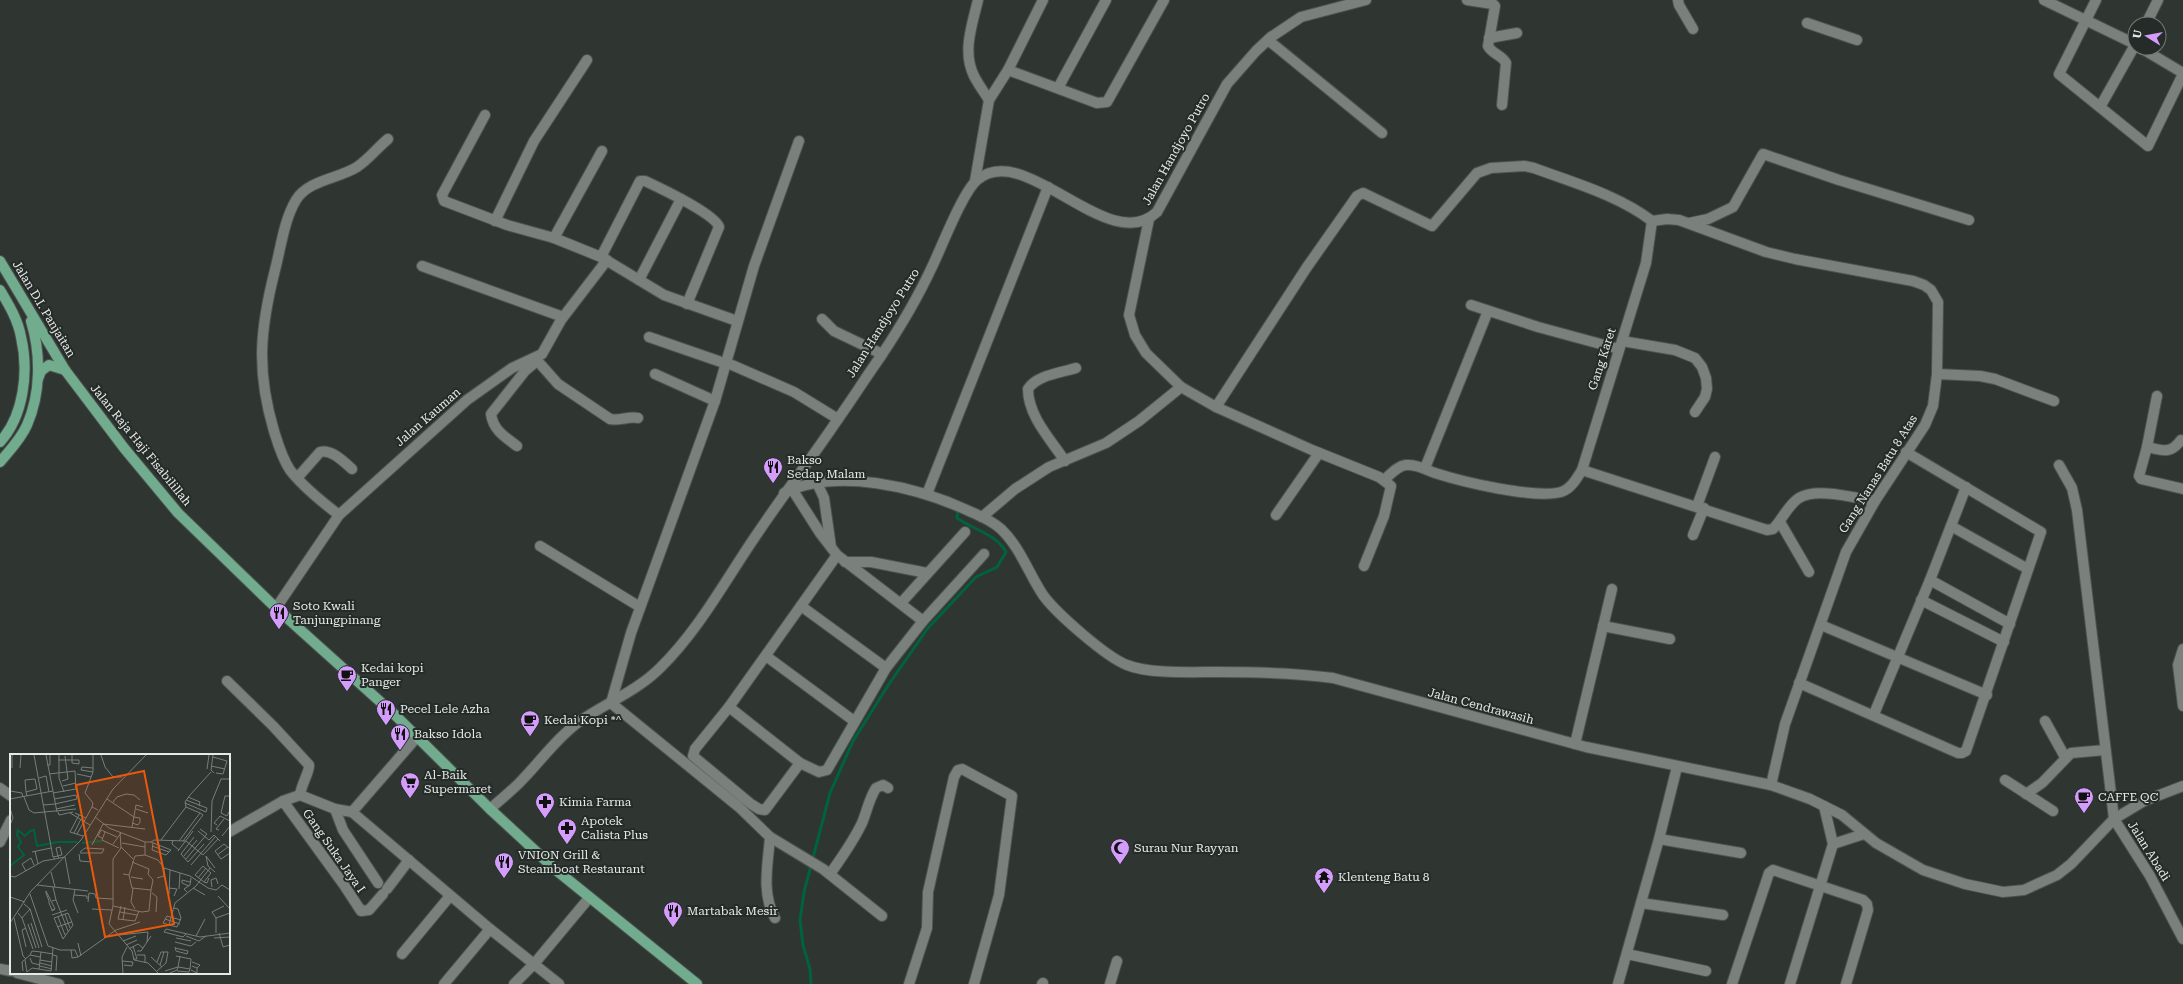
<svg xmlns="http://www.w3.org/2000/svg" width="2183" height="984" viewBox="0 0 2183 984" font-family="'Roboto Serif',serif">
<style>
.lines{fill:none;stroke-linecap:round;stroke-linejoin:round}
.stream{stroke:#00623f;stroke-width:3}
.minor-casing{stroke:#4d534f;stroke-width:12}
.tertiary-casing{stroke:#4d534f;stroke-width:12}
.primary-casing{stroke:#4d534f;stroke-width:12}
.minor{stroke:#7a817d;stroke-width:10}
.tertiary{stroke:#7a817d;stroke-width:10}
.primary{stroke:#71ac8f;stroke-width:10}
.labels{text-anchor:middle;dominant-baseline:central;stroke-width:4;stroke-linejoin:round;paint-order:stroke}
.street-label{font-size:12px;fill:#e7ebe8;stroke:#252b28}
.poi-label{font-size:12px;fill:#e7ebe8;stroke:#252b28;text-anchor:start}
.inset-river{fill:none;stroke:#00623f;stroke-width:2}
.inset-road{fill:none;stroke:#797e7a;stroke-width:1}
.view{fill:#e8590c;fill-opacity:0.15;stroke:#e8590c;stroke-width:2}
.inset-edge{fill:none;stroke:#e7ebe8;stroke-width:2}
</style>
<rect width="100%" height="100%" fill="#2f3531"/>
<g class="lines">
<!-- stream -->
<path class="stream" d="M811 984 810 969 803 945 800 920 804 892 830 793 853 741 889 684 928 628 976 577 997 567 1006 552C996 534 972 529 957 518L958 509"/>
<defs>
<g id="minor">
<path d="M978 0C972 25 962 52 974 76 978 84 984 92 989 100"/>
<path d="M1467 0 1493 4 1495 6 1488 46C1492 54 1502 55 1506 63L1502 105"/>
<path d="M1678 0 1679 5 1693 29"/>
<path d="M2044 0 2135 44"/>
<path d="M2096 0 2059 74 2148 146 2183 74"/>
<path d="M1807 23 1857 40"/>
<path d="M2146 24 2158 0"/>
<path d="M1489 38 1517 33"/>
<path d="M1268 40 1382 133"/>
<path d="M2141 48 2183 73"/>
<path d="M1008 70 1097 103 1107 102 1164 0"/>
<path d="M1058 88 1106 0"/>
<path d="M2100 107 2135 45"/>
<path d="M485 115 442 195 444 201 507 225 554 238 601 257 664 295 737 321"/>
<path d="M799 141 754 266 715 401 631 633 611 703 739 807 770 837 823 869 882 916"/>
<path d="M975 181 989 100 1008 70 1043 0"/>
<path d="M1149 219 1129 315 1135 335 1146 353 1181 387 1216 407 1312 450 1379 477 1391 486 1384 516 1364 566"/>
<path d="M495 221 534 141 587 60"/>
<path d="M1652 221 1667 219 1679 220 1766 252 1795 259 1913 281 1924 285 1931 290 1938 302 1937 374 1933 406 1925 425 1875 501 1846 552 1785 724 1771 785"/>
<path d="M1689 223 1708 219 1733 207 1763 154 1839 180 1969 220"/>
<path d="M554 238 602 151"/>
<path d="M601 257 640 181H645C660 188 715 214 719 227L687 304"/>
<path d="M422 266 563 317"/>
<path d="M639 280 681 199"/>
<path d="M1471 305 1538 327 1619 349"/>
<path d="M822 319 834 331 882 354"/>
<path d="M649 337 727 364"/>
<path d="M1622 341 1675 350 1695 358 1702 367 1706 378 1707 389 1705 397 1695 412"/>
<path d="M535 358 558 384 610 419C620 421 629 416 638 418"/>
<path d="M732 365 794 392 838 419"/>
<path d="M655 374 715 401"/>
<path d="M1937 374 1980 376 1995 379 2054 401"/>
<path d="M2157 396 2147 447 2139 476 2141 479 2183 489"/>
<path d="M1216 407 1307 267 1357 196 1363 193 1432 226 1477 173 1491 168 1524 166 1534 168C1574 183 1618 195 1652 221L1646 263 1582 470C1577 478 1571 489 1561 492 1534 499 1463 482 1435 473 1425 470 1418 464 1406 465 1397 466 1390 475 1384 480"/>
<path d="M517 446C505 437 493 430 491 414L525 371 537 361"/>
<path d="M2147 447C2163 450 2170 455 2181 440"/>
<path d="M1065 461C1051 440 1028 416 1028 389 1037 375 1060 373 1076 368"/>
<path d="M2059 465 2072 488 2077 510 2114 819"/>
<path d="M1425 468 1488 311"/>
<path d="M1582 470 1767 530 1773 529C1782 520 1788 505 1799 498 1816 487 1855 498 1875 501"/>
<path d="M298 477 320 452C332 449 344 462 352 469"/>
<path d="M817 483 824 498 831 547"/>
<path d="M792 489 820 533 837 555 923 621"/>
<path d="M927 494 1048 187"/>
<path d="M1697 506 1715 457"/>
<path d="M339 515C322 502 303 487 290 470 282 458 278 444 274 431 256 371 260 329 275 270 281 247 284 220 296 200 308 180 338 179 357 167 368 160 378 147 388 139"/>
<path d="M1276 515 1319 453"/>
<path d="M982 517 1015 489 1049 467 1106 443 1139 421 1181 387"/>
<path d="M1780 522 1809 572"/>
<path d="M1951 526 2028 569"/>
<path d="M1693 535 1704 508"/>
<path d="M540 546 640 607"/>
<path d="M845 562H871L927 573"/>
<path d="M1930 580 2010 624"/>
<path d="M1921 600 2004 642"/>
<path d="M901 603 965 532"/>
<path d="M801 606 886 668"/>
<path d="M276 608 339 515 467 400 512 368 542 354 561 320 607 260"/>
<path d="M1821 625 1987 695"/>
<path d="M1603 626 1670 639"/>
<path d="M2183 649 2178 665 2183 706"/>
<path d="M766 656 854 721"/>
<path d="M227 681 273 726 309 765C310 771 301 785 300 795"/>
<path d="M1799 683 1958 753H1962L1966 751 2041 532 1906 452"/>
<path d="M729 707 800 763 819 772 827 770 886 668 923 621 984 554"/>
<path d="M1874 714 1930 580 1966 487"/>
<path d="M2045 721 2065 757"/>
<path d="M1575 744 1612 589"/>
<path d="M800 763 765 810 759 809 751 804 693 756 695 749 729 707 837 555"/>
<path d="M2005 780 2053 811"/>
<path d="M0 788 11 796"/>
<path d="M2026 794 2042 783 2071 753 2105 750"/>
<path d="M283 801 344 885 361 911 369 910 383 894"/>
<path d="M335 809 343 830 378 883"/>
<path d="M352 812 490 929 559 984"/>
<path d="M229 832 283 801 300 795 335 809 352 812 417 737"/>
<path d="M770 837C768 864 761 893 775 918"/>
<path d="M1659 839 1741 853"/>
<path d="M0 842 11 820"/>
<path d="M1833 844 1864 834"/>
<path d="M830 874C842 857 853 842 862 823 867 811 869 799 876 788L883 785 888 788"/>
<path d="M387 889 409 860"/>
<path d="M1641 903 1723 915"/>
<path d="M402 954 450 896"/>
<path d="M1627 954 1706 971"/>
<path d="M0 969 11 971"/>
<path d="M17 973 59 984"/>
<path d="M444 984 490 929"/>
<path d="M514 984 534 964 589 898"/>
<path d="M909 984 927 928 928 892 954 777 958 770 962 769 1012 796 999 895 974 984"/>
<path d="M1042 984 1043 983"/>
<path d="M1110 984 1117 961"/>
<path d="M1618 984 1659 839 1677 767"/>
<path d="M1732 984 1769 873 1773 870 1863 900 1867 904 1868 910 1846 984"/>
<path d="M1790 984 1833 844 1824 806"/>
</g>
<g id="tertiary">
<path d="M784 493C837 467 917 487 969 511 980 516 991 520 1001 529 1020 547 1029 574 1043 595 1056 613 1106 657 1127 665 1149 674 1192 672 1217 672 1256 672 1294 673 1333 678L1586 747 1771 785 1810 799 1842 815 1876 843 1923 870 1965 884 2003 892 2024 890 2057 875 2071 864 2114 819 2144 801 2183 786"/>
<path d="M490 809C501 799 513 790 523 779 542 759 558 737 580 721 606 703 637 691 660 668 699 630 726 579 757 534 783 495 812 458 838 419 853 398 866 377 881 356 899 329 917 299 931 269 941 249 962 193 977 180 1026 139 1108 258 1157 212L1227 84 1256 51 1271 37 1301 17 1366 0"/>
<path d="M2114 819 2150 876 2183 939"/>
</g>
<g id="primary">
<path d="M0 261 65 370 124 448 178 513 276 608 395 715 490 809 556 870 697 984"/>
<path d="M0 290C9 305 18 320 21 337 29 371 24 416 0 442"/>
<path d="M38 379 41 371 49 365 65 370"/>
<path d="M0 462C10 450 21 439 27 425 41 393 41 354 31 321"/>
</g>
</defs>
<!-- minor casing -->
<use href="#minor" class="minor-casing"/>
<!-- tertiary casing -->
<use href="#tertiary" class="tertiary-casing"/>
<!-- primary casing -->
<use href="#primary" class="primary-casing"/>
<!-- minor -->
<use href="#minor" class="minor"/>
<!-- tertiary -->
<use href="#tertiary" class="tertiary"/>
<!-- primary -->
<use href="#primary" class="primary"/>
</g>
<!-- icons -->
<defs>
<symbol id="restaurant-pin" viewBox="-11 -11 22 30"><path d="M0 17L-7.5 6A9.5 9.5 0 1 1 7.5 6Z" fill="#d49cfb" stroke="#252b28"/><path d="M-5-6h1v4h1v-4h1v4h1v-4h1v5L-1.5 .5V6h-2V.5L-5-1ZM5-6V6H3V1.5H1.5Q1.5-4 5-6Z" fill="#111"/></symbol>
<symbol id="cafe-pin" viewBox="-11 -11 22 30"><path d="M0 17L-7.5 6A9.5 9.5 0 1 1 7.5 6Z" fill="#d49cfb" stroke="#252b28"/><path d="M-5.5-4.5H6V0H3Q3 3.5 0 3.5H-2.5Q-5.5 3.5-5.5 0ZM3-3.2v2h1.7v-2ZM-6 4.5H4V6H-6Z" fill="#111"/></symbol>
<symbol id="supermarket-pin" viewBox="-11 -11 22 30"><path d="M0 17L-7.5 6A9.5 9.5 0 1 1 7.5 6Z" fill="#d49cfb" stroke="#252b28"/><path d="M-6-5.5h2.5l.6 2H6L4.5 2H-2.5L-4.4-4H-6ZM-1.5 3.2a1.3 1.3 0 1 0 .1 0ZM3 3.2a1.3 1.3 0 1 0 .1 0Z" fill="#111"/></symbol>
<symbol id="pharmacy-pin" viewBox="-11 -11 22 30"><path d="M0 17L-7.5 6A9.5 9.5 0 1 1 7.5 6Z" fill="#d49cfb" stroke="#252b28"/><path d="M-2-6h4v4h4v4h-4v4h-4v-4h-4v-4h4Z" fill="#111"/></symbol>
<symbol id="mosque-pin" viewBox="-11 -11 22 30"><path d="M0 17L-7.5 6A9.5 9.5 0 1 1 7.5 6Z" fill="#d49cfb" stroke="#252b28"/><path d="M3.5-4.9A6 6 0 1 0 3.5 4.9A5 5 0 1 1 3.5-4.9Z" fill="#111"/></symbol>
<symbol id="temple-pin" viewBox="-11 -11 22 30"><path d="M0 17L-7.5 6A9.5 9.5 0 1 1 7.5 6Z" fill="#d49cfb" stroke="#252b28"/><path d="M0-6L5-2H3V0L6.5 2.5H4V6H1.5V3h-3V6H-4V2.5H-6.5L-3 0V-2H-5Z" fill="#111"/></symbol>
</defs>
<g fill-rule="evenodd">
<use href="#restaurant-pin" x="762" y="456" width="22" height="30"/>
<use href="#restaurant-pin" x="268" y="602" width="22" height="30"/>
<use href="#cafe-pin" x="336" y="664" width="22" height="30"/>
<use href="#restaurant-pin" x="375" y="698" width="22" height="30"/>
<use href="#cafe-pin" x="519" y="709" width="22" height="30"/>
<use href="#restaurant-pin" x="389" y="723" width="22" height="30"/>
<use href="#supermarket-pin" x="399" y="771" width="22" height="30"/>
<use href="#cafe-pin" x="2073" y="786" width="22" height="30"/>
<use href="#pharmacy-pin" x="534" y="791" width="22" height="30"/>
<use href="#pharmacy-pin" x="556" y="817" width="22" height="30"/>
<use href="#mosque-pin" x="1109" y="837" width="22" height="30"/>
<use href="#restaurant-pin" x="493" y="851" width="22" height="30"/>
<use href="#temple-pin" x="1313" y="866" width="22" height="30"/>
<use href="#restaurant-pin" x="662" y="900" width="22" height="30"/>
</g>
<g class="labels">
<!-- street labels -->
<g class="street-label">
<text transform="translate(1176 149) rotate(-61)">Jalan Handjoyo Putro</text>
<text transform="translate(44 309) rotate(59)">Jalan D.I. Panjaitan</text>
<text transform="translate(883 323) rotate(-58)">Jalan Handjoyo Putro</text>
<text transform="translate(1602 359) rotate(-72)">Gang Karet</text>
<text transform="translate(428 417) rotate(-41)">Jalan Kauman</text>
<text transform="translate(141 445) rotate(51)">Jalan Raja Haji Fisabilillah</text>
<text transform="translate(1878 474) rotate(-58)">Gang Nanas Batu 8 Atas</text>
<text transform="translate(1481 706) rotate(15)">Jalan Cendrawasih</text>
<text transform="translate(334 851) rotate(55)">Gang Suka Jaya I</text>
<text transform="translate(2149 851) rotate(58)">Jalan Abadi</text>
</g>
<!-- poi labels -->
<g class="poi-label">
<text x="787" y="460">Bakso<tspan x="787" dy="14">Sedap Malam</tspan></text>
<text x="293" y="606">Soto Kwali<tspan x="293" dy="14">Tanjungpinang</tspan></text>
<text x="361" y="668">Kedai kopi<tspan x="361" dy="14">Panger</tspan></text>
<text x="400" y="709">Pecel Lele Azha</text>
<text x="544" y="720">Kedai Kopi *^</text>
<text x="414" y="734">Bakso Idola</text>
<text x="424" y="775">Al-Baik<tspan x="424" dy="14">Supermaret</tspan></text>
<text x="2098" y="797">CAFFE QC</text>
<text x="559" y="802">Kimia Farma</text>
<text x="581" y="821">Apotek<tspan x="581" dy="14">Calista Plus</tspan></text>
<text x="1134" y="848">Surau Nur Rayyan</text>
<text x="518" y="855">VNION Grill &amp;<tspan x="518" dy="14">Steamboat Restaurant</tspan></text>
<text x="1338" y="877">Klenteng Batu 8</text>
<text x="687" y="911">Martabak Mesir</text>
</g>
</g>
<!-- overview -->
<g transform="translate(10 754)">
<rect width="220" height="220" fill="#2f3531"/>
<path class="inset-river" d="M72 89 92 87M0 112 14 101 8 93 11 88 7 81 8 76 15 82 20 77 24 76 27 92 48 88H67"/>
<path class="inset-road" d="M2 1V14M24 1 43 103 45 105 55 103 60 130M36 1 47 58M49 1V24L54 38M83 1V18L75 39 83 49 82 53 88 56M91 1 95 13 103 23H112M203 1 201 16 204 19M203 3 217 7 213 20 206 19M48 6H69V10L62 9V1M37 11H40V1M201 12 215 15M10 14 11 1M197 15 199 1M83 18 71 16 72 13 83 14M39 20 65 17 66 35 43 39M67 20 81 23M29 24 36 22 39 38M52 27 58 25 55 2M53 32 66 29M0 37 12 39 13 43M16 38 15 26 25 25 27 35 16 38 17 42M220 42H215L211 59 217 62 220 56M14 43 19 56 24 59 66 55M178 43 190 48 189 52M0 45 43 37M44 45 66 41 67 45 45 50M97 45 124 63M103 48 107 43 116 40 124 41 130 46M175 49 196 58 197 54 176 46M33 51 45 50M176 53 190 59M0 54 3 64 0 71M46 55 65 51M126 55 138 59M48 58 49 61 63 58M60 59 80 71M65 59 76 64M69 61 60 78 73 82M85 63 99 74 135 88V101L148 106 154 114 180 122 198 134 206 136 212 131 220 136M122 69 128 71 130 68V64L124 63M207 71 204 69 210 62 220 67M122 73 126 51 133 53M209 76 206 75 214 65M188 77 199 86 204 81 210 87M95 78 92 86 109 94M201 78 202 47 211 25H220M64 79 71 65M110 79 111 94 103 105V152L99 170 122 197 124 206 138 209 148 219M67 80 82 53M212 82 220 72M184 83 171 100 178 108 194 90M92 84 88 82 91 76 107 83M151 86 176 53 175 48 180 41 201 18M163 86 162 90 169 96M169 87 190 59 193 61 173 87M135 88H141L161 96 156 101 142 96 143 89M141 88 144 86 176 87 193 101 208 85M112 89 135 93M103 90 111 79M82 91 93 70 135 75M142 92 159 98M111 93 123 105M220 95 214 90 205 97 211 105 220 99M25 97 28 110M168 97 183 77M22 98 41 94M70 98 75 94 94 95 92 99H70M69 100 70 107 82 108M207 101 218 93M174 102 187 86M196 102 198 112 205 118M196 102 205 114M43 103 48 102 51 101H52L50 93 46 94 48 102 49 104M176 105 197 80 190 75M181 111 205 83M16 117 12 110 21 104 24 111M41 118 45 133M113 120 119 121 125 102 135 101M119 121 122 134 141 136 143 126 138 120 139 115 122 108M0 122 5 123 33 107 45 105M121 123 133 125M147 124 154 122V114M188 124 196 114M194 128 201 119 193 112 185 121 194 128 197 129 199 124M27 131 78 137M179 132 172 129V126L180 128M202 133 201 126 206 124 208 130M123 134 121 148 125 155M159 134 167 135 164 142M183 134 195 141M65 135 63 146 68 159M169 135 170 119M177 138 174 135 180 131 181 124M142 139 147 143 146 158M20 140 38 192 50 196H65L68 203 106 176 130 168M159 140 160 116M64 141 77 142V145M208 142 220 155M0 143 15 148M46 146 58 177M42 147 46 146 43 133M78 148 79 139 85 140 86 144 103 145M165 149 186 132 200 114M14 150 20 155 32 193M103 152 132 158 139 157 141 136M111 152 108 165 125 167 129 157M164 154 168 155 171 164 167 173 159 171 165 149M82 155 102 156M42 156 45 155 36 137V139L39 147V149L42 156V157L45 155M110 158 127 161M8 159 12 164 23 195M58 159 63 171 53 185 44 164ZM55 160 60 174M42 161 57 156M48 163 55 181M4 164 13 202 16 205M12 164 20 155M206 164 220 159M155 165 170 170M113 166 115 153M0 169 21 137 71 86 103 35 136 1M21 169 29 194M18 170 26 194M159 171 153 169 157 162 171 166M47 173 62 168M16 174 12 176 16 193M154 178 156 175 190 183 220 179M154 178 173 183 176 180M206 179V164L202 158 214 152M209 179 213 193 220 191M109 181 138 178 137 188M176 182 189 187 196 182M186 182 195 165M166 184 181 187M204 184 220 183M113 187 126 182M165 188 181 192 186 188M68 189 71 202M116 191 127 186M165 193 166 197 177 200 178 197 165 194M119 195 128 190 133 194M61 196 62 204 68 203M127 197H131L141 182M20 201 22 197 31 198M43 201 47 202 46 217M127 201H135V208M141 203 152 213M20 204 22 209 30 211M123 205H127L123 192M15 206 17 218M30 206 42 208M112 207 123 208 122 212 114 211M182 208 190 211 187 214M30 209 42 212M150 211 154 198M30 212 42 215M29 215 31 198 43 200M181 216 187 219V214L182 212M13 217 12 208 20 201 30 203M147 217 156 209 158 198H151L147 208M155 217 168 213 170 202M167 217 179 218 180 215M17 218 22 214 41 217 43 194M113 219 112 203 117 193M160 219 167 216 168 213 180 215 181 205 166 202"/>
<path class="view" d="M134 17 164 170 95 183 66 31Z"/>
<rect width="220" height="220" class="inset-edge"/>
</g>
<!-- north arrow -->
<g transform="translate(2147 36) rotate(281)"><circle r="19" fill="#252b28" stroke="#737875"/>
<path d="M0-3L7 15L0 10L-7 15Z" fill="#d49cfb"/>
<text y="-6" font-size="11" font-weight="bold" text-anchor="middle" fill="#e7ebe8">U</text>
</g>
</svg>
